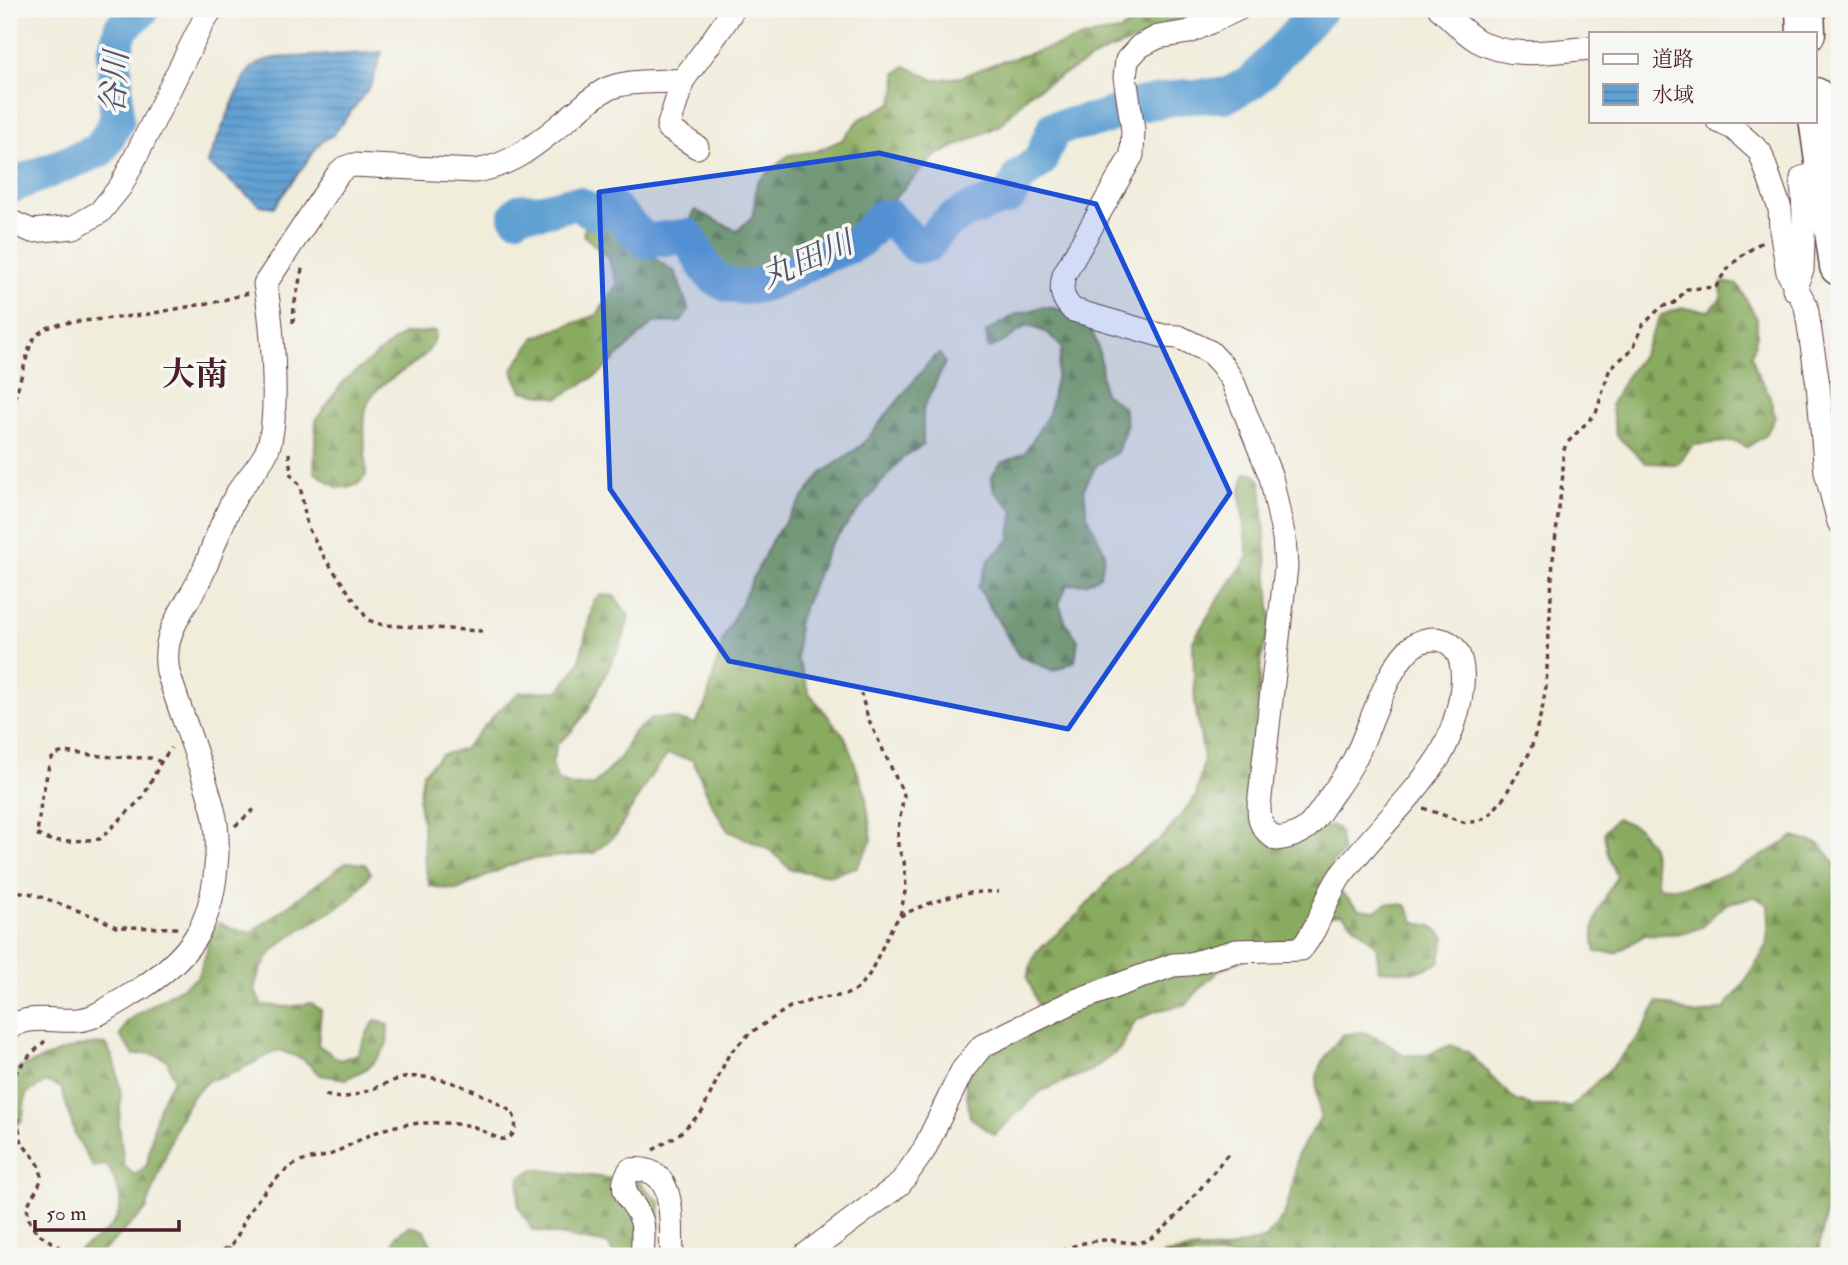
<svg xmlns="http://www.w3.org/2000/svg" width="1848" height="1265" viewBox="0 0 1848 1265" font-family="'IM FELL Double Pica','Noto Serif JP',serif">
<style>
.forest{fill:url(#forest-firs);stroke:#6a6546;stroke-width:2}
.water{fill:url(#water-rules);stroke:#55607f;stroke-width:2}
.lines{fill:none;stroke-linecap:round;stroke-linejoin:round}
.river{stroke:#60a1d3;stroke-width:35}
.street-casing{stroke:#633e45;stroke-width:25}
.highway-casing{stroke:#633e45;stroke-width:41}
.path{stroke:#633e45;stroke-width:3.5;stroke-dasharray:5 5;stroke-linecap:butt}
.street{stroke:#fff;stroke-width:23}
.highway{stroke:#fff;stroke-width:38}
.marked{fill:#1d4ed8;fill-opacity:0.2;stroke:#1d4ed8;stroke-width:5;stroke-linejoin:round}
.labels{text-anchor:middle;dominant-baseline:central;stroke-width:7;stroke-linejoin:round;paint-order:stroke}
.water-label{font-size:32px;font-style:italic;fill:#53536e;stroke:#f6f6f2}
.quarter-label{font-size:33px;font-weight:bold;fill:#4a1f2b;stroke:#f6f6f2}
</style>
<defs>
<pattern id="forest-firs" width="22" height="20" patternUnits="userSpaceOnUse" patternTransform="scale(1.75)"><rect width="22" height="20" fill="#89ab60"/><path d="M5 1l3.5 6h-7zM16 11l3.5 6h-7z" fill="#728b4f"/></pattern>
<pattern id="water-rules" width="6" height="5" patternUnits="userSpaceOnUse" patternTransform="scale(1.75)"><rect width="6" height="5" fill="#60a1d3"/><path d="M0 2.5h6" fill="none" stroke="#5183ab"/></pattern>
</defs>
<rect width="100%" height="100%" fill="#f6f6f2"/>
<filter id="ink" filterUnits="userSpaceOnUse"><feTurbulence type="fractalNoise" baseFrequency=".0143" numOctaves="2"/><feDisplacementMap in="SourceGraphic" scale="14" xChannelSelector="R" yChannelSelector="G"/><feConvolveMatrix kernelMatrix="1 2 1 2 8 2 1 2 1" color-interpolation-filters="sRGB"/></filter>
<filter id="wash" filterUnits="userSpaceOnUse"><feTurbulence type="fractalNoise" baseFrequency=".00686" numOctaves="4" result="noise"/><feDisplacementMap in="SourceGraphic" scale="28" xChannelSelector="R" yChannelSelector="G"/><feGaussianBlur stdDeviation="1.57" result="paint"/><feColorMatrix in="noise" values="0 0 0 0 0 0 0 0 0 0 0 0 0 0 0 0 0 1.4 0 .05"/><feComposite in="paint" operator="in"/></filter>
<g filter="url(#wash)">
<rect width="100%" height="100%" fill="#f0eddb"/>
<!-- forest -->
<g class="forest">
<path d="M1175 10 1184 15 1182 24 1106 51 1030 93 1001 125 935 156 859 235 799 263 774 279 731 277 715 270 698 247 688 226 695 210 737 231 753 216 757 182 789 155 817 151 842 140 860 119 892 103 897 86 896 74 905 66 935 80 961 77 994 64 1096 34 1120 31 1138 19Z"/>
<path d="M588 217C605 221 621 223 628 241L675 272 689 310 681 322 653 323 599 374 558 398 522 391 512 370 535 337 597 315 617 284 608 257 583 235Z"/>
<path d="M1722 282 1738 285 1757 319V335L1752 355 1756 371 1769 394 1775 417 1766 435 1747 447 1735 441 1693 445 1678 464 1646 463 1616 435 1611 404 1626 377 1642 355 1661 315 1682 308 1710 311 1721 298Z"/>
<path d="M1042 307C1097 309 1101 346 1103 392L1123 407 1127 424 1117 452 1096 466 1084 488 1087 515 1105 553 1100 576 1087 583 1067 585 1059 604 1066 623 1078 640 1075 661 1054 671 1019 656 978 587 990 558 1009 541 1014 510 994 491 991 477 1001 463 1025 453 1049 413 1062 348 1048 333 1027 325 1004 342 988 349 986 332 1015 315Z"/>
<path d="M436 331C434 369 375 372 366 409 362 424 366 458 366 475L357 485 338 488 314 472 316 420 344 381 403 334Z"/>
<path d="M940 354 945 363 923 409V445L902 458 829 546 798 622 797 657 809 693 845 737 865 792 872 840 857 867 831 875 791 870 770 850 728 831 711 803 693 760 668 754 648 780 617 833 594 853 532 859 508 866 457 890 430 886 425 866 423 826 419 802 423 773 441 755 464 749 497 712 520 692 559 691 579 663 594 600 601 595 614 596 629 616 623 639 587 712 570 733 557 744 552 763 557 780 571 786 594 785 621 757 634 732 653 718H672L695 724 706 704 723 639 773 538 821 474 862 445 934 356Z"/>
<path d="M1245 473H1254L1261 482 1271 621 1261 659 1258 707 1249 770 1247 803 1251 824 1310 833 1332 825 1339 830 1343 854 1332 862 1328 881 1359 909 1376 911 1387 903 1406 905 1415 923 1432 926 1445 937 1439 963 1416 972 1379 970 1376 945 1342 914 1323 916 1303 935 1283 941 1221 969 1200 988 1187 1004 1155 1011 1135 1021 1120 1049 1092 1070 1041 1091 994 1135 970 1117 965 1080 987 1052 1031 1020 1038 1005 1027 977 1036 952 1076 917 1120 868 1164 836 1196 796 1204 759 1195 704 1193 641 1217 601 1248 558 1240 494Z"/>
<path d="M1616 818 1639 828 1652 847 1658 886C1700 894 1759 859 1793 837L1820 844 1839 868V1071L1830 1130V1194L1818 1252 1812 1256H1162L1164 1254 1197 1249 1224 1250 1266 1238 1284 1216 1293 1184 1298 1153 1321 1117C1312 1074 1315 1069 1342 1035L1363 1032 1386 1042 1404 1055H1427L1451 1045 1468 1052 1515 1100 1532 1106H1572L1613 1066 1640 1035 1658 1002 1696 1015 1724 1009 1744 983 1766 947 1769 920 1768 905 1755 897 1728 903 1715 913 1704 926 1686 933 1645 935 1616 953 1596 952C1588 925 1603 899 1617 877L1607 851 1604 833Z"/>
<path d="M347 862 365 864 371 873C364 881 358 892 350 899 310 929 267 935 254 989L262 1005 288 1007 311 1003 321 1010 318 1045 340 1060 358 1054 368 1031 376 1020 388 1025 387 1044 381 1054 368 1068 346 1079 320 1075 303 1059 279 1050 227 1076 209 1080 193 1095 176 1126 146 1210 103 1251V1256H70C112 1229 137 1218 107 1165L93 1167 75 1134 61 1087 46 1082 26 1094 22 1121 9 1131V1072C41 1061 73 1041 107 1045L116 1066 121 1094 119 1124 124 1166 135 1175 147 1165C152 1134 155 1105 174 1079L167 1060 150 1053 134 1055 120 1036 127 1021 198 977 207 950 209 931 220 923 235 930 252 932Z"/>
<path d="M534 1169 639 1182 660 1202 659 1225 654 1256H614L608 1244 532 1230 518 1205 520 1177Z"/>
<path d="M410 1225 424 1231 437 1256H388L396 1236Z"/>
</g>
<!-- water -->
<path class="water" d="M382 52 372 83 366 92 333 135 321 142 274 207 260 205 207 163 244 77C253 65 259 61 274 58Z"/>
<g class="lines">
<!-- river -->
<g class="river">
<path d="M9 187 100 150 117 120 114 55 121 28 143 9"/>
<path d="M516 216 520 211H542L569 204H578L595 213 614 209 645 241 688 236C697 252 705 275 723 283 759 298 794 269 825 255 836 251 850 248 860 240 868 234 875 224 882 217H889L917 246 928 245C948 213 974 208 1009 197L1020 176 1040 161 1054 128 1103 118 1137 105 1180 97 1227 95 1252 82 1320 9"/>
</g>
</g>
</g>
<g filter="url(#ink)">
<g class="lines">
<defs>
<g id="street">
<path d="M1440 9C1452 19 1464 33 1478 41 1512 60 1553 51 1591 48"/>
<path d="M683 80 668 128 697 147"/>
<path d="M1718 121 1733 128 1760 152 1780 209 1781 230 1788 272 1806 306 1818 385 1826 472 1839 522"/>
<path d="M9 221 32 231 74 227 100 212 121 186 204 20 212 9"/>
<path d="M1794 289 1802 270 1804 213 1802 178 1825 172"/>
<path d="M9 1028C36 1009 68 1029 96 1015 112 1007 127 997 142 988 191 955 211 926 216 867 218 848 218 828 213 809 201 762 182 718 168 672 160 628 189 606 204 570 215 543 223 517 238 492 247 479 259 467 266 453 281 422 272 319 265 284L338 174 344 168 353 165 474 171C515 166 545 137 576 112 586 104 596 94 607 89 630 79 659 83 683 80 700 56 719 34 733 9"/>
<path d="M642 1256C643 1245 644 1233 642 1222 636 1200 614 1194 630 1170 679 1163 670 1224 672 1256"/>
<path d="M804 1256 900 1184 924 1150 962 1071 982 1046 1072 1002 1173 965 1190 964 1236 951 1301 949C1320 927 1324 899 1341 875 1372 835 1411 800 1439 757 1454 734 1480 656 1445 641 1437 638 1429 638 1420 642 1389 655 1370 731 1354 760 1347 774 1337 787 1328 800 1313 823 1306 836 1276 839 1262 829 1259 823 1259 806L1286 567 1284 538 1271 477 1232 380 1222 365 1210 352 1179 337 1163 336 1073 310C1062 299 1060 291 1064 275L1132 155 1133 130 1125 77 1127 60 1140 46 1158 37 1189 32 1238 9"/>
</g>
<g id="highway">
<path d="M1805 9 1806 33"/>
<path d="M1815 97 1839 266"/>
</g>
</defs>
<!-- street casing -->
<use href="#street" class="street-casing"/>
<!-- highway casing -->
<use href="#highway" class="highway-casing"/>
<!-- path -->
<g class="path">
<path d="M293 323 294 306 303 265"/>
<path d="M9 418 30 346 36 335 47 328 64 323 143 315 220 301 248 293"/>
<path d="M289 453 291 475 300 485 307 526 324 557 368 620 383 625 482 631"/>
<path d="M161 762 151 758 113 757 63 752 55 755 50 761 41 802 37 834C48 845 84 840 100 839L143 797 161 762 171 748"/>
<path d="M1423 808 1466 823 1479 821 1491 813 1503 799 1530 752 1542 710 1546 686 1553 559 1563 474V453L1566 444 1596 413 1610 368 1633 349 1642 326 1661 307 1674 303 1687 289 1716 287C1727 265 1742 255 1762 242"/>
<path d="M235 826 257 807"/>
<path d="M9 890 33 894 101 919 116 927 178 928"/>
<path d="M900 916C931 901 964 890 999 892"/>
<path d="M45 1041C33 1053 11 1070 11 1089 10 1098 15 1106 17 1115 19 1124 19 1134 22 1142 27 1153 41 1160 41 1174 42 1194 19 1199 31 1224 38 1239 59 1242 67 1256"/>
<path d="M653 1150 678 1135 702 1112 729 1054 750 1033 790 1007 816 999 845 995 856 990 869 975 892 927 900 916 906 887 904 861 898 848V829L904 795 868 718 861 694"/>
<path d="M228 1248 239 1256"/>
<path d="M215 1256C222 1249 230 1249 235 1240 239 1234 241 1227 244 1221 253 1203 279 1171 298 1163 311 1157 325 1159 338 1151 358 1141 379 1128 402 1125 424 1122 449 1122 471 1126 481 1128 498 1141 505 1139 518 1136 517 1121 512 1112 485 1094 444 1074 410 1077 380 1080 350 1108 321 1093"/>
<path d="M1054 1256C1069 1245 1091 1240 1110 1240 1121 1241 1132 1244 1142 1242 1165 1238 1212 1173 1228 1154"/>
</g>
<!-- street -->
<use href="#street" class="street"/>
<!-- highway -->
<use href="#highway" class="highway"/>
</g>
</g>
<!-- marked area -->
<path class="marked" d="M879 153 1096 204 1230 493 1068 729 729 661 610 489 599 192Z"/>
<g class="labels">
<!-- water labels -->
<g class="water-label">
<text transform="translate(115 83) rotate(-86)">谷川</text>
<text transform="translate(807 260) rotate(-23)">丸田川</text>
</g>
<!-- quarter labels -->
<g class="quarter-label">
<text x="195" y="374">大南</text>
</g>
</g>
<!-- margin -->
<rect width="1848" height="1265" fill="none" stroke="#f6f6f2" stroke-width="35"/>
<!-- legend -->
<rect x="1589" y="32" width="228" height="91" fill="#f6f6f2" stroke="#b1a0a2" stroke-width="2"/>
<rect x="1603" y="54" width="35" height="10" fill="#ffffff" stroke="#b1a0a2" stroke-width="2"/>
<text x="1652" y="66" font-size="21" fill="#4a1f2b">道路</text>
<rect x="1603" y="84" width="35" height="21" fill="url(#water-rules)" stroke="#b1a0a2" stroke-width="2"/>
<text x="1652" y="102" font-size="21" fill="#4a1f2b">水域</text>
<!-- scale -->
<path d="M35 1220v10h144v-10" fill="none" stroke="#4a1f2b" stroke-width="3.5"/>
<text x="46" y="1220" font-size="21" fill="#4a1f2b" stroke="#f6f6f2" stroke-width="5" paint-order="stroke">50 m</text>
</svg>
